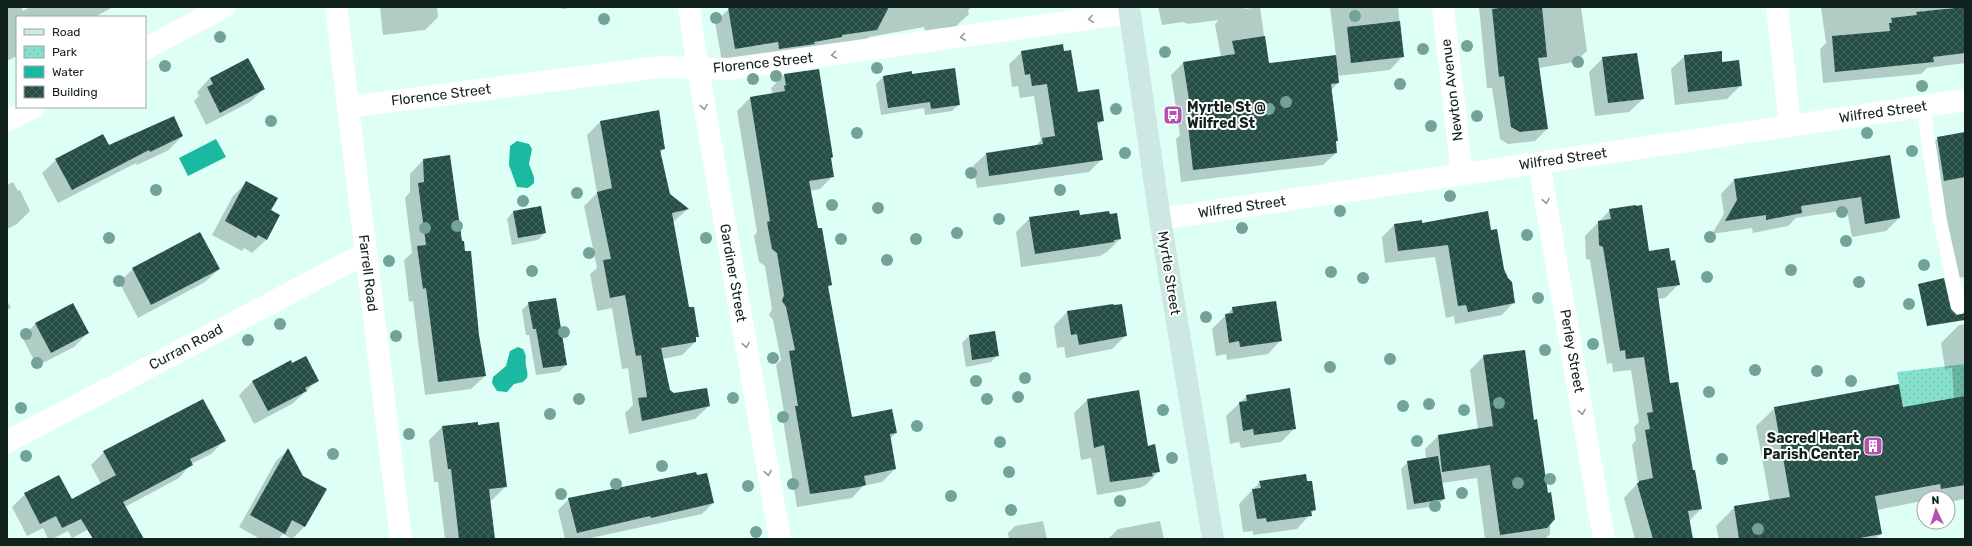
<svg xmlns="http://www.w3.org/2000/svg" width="1972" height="546" viewBox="0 0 1972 546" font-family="Rubik,sans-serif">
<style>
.park{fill:url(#park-dots)}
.water{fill:#1cb9a1}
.shadow{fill:#0003}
.building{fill:url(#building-cross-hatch)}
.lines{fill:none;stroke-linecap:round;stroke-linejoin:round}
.service{stroke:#fff;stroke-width:14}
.minor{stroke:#fff;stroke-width:22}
.secondary{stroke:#cde8e3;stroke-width:22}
.tree{fill:#73a297}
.oneway{stroke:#949b99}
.labels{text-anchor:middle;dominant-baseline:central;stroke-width:4;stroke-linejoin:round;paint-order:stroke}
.street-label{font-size:14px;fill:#11211d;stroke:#fff}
.poi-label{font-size:14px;font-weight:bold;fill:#11211d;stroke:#fff;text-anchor:start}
</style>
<defs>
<pattern id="park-dots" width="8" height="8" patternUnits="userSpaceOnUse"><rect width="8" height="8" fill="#85e1cd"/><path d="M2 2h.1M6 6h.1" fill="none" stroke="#72c1b0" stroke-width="1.8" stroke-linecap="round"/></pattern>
<pattern id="building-cross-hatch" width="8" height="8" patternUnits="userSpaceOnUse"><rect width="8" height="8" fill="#244e46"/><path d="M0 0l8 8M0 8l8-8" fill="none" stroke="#42645d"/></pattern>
</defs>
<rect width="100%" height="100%" fill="#defff6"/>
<!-- park -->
<path class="park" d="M1965 364V396L1903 407 1897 372Z"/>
<!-- water -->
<g class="water">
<path d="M216 139 226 157 188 176 179 158Z"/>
<path d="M517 141 529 144 532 149 529 164 534 177V183L528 188 517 187 509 165 510 146Z"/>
<path d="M518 347 523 349 526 356C524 366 529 371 527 378L523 382 514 384 507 392 497 391 492 383 493 377 506 366 510 351Z"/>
</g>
<!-- shadow -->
<g class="shadow">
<path d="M7 7H21L23 11 30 7H113L95 17H17V56L7 61Z"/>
<path d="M380 7H437L438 17 425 30 383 35Z"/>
<path d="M562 7H577L562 9Z"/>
<path d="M740 7H972L968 10 969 14 955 27 925 33 924 27 869 37 863 43 722 62 715 22 729 9Z"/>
<path d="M1158 7H1246L1244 9 1260 7 1268 64 1336 56 1330 7H1398L1403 56 1390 70 1337 76 1338 83 1331 90 1337 141 1335 142 1336 153 1323 165 1181 182 1176 139 1180 135 1171 75 1184 62 1221 57 1215 24 1219 20 1188 24 1183 22 1162 25Z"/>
<path d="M1479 7H1581L1587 51 1575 62 1539 68 1547 129 1535 141 1508 144 1500 139 1492 88H1487Z"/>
<path d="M1821 7H1948V9L1965 7V63L1927 68 1921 74 1823 83 1820 49 1826 43Z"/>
<path d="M1022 52H1064L1077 93 1103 120 1097 126 1102 159 1089 172 977 188 973 166 986 154 1035 146 1041 140 1034 96 1020 98 1018 86 1012 87 1009 64Z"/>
<path d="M1685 56 1721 63 1741 85 1727 99 1675 105 1671 69Z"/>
<path d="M1603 58 1643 99 1629 112 1595 116 1589 72Z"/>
<path d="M248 59 264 89 250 102 206 125 194 101 199 96 197 92 210 78Z"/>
<path d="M784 75 832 157 830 159 833 176 820 189 810 191 817 229 831 285 827 288 851 418 896 433 890 439 895 469 882 482 863 486 852 498 797 507 783 420 785 418 776 365 781 360 773 320 769 315 772 309 765 266 759 262 754 236 757 232 737 111 750 98 773 94 771 88Z"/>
<path d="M912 75 959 104 952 111 925 115 924 108 881 115 876 84 883 77Z"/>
<path d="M658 112 664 148 660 153 669 195 688 209 673 222 688 308 697 336 695 339V342L682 355 662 359 669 390 674 394 709 406 695 419 629 434 625 413 633 405 628 368 622 369 612 308 597 311 590 274 597 268 584 206 597 193 587 135 600 122Z"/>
<path d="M1965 133V277L1959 278 1925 150 1938 138Z"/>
<path d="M182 136 169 150 137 165 136 163 58 203 42 173 56 160 109 146Z"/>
<path d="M1890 156 1899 218 1886 231 1852 237 1847 210 1796 218 1788 226 1753 233 1752 228 1712 234 1724 214 1721 194 1734 180Z"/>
<path d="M423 160 461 242 485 376 471 389 425 395 413 301 409 302 404 260 412 253 405 198 410 192V174Z"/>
<path d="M13 182 18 191 20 190 30 211 17 224 7 229V185Z"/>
<path d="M246 183 270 210 279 215 266 240 252 253 244 248 242 251 212 235 233 196Z"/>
<path d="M1610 210 1648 252 1670 262 1679 284 1665 298 1658 299 1669 384 1701 509 1689 521 1692 539H1635L1624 498 1638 483 1632 445 1636 440 1634 427 1639 422 1631 370 1613 372 1612 363 1607 364 1590 260 1586 259 1585 236Z"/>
<path d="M513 212 545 233 538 240 512 245 507 219Z"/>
<path d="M1079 216 1120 239 1107 252 1100 256 1021 267 1016 232 1030 218Z"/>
<path d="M1394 225H1421L1490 231 1514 302 1502 315 1455 324 1454 316 1446 318 1435 257 1385 263 1382 237Z"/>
<path d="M133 269H219L205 282 138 318 119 282Z"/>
<path d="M7 301 11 307 7 311Z"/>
<path d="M529 303 566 365 559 372 536 375 529 335H526L522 310Z"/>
<path d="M73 304 88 333 74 347 37 366 22 337 35 324Z"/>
<path d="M1113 305 1125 336 1112 349 1066 358 1064 347 1057 348 1054 326 1067 312Z"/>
<path d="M1233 308 1281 340 1268 354 1227 360 1226 354 1216 356 1212 329Z"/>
<path d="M1965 324V499L1948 502V498H1924V506L1922 501 1877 510 1881 534 1875 539H1719L1716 526 1735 507 1770 502 1756 426 1775 408 1903 409 1954 399 1952 368 1945 369 1941 343 1959 325Z"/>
<path d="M995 332 998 355 991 362 966 367 962 343 969 336Z"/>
<path d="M1484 356 1533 421 1550 523V534L1545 539H1485L1477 478 1441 483 1444 499 1437 506 1407 510 1401 469 1408 462 1426 459 1425 449 1438 436 1478 429 1470 370Z"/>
<path d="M290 362 317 381 292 404 254 424 239 395 252 382Z"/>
<path d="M1247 396 1295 428 1281 442 1241 448 1239 442 1230 444 1226 416Z"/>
<path d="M1087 400 1147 447 1159 471 1146 485 1139 488 1097 495 1091 458 1081 460 1074 413Z"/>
<path d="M478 426 506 486 492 500H489L494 539H445L438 482H434L429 440 442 427Z"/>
<path d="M224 441 211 454 191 464 179 478 125 507 143 539H96L91 528 72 538 68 531 52 539H48L43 528 27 536 12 507 25 494 72 500 101 484 91 465 104 452Z"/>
<path d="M288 450 302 476 326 490 304 527 292 539 283 534 278 539H260L239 527 276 461Z"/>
<path d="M1260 482 1315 509 1297 529 1253 535V531L1243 532 1239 504Z"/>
<path d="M569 499 713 503 702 514 586 539H565L558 510Z"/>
<path d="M1043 521 1047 539H1009L1008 533 1015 526Z"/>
<path d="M1160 521 1164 539H1108L1118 529Z"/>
</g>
<!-- building -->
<g class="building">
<path d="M728 7H889L877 30 842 35V37L814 42 815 44 779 49 778 42 735 49Z"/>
<path d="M1507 7H1542L1547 57 1538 58 1548 129 1520 132 1511 127 1504 76 1499 77 1492 9Z"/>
<path d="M1965 7V53L1933 57 1934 62 1835 72 1832 36 1890 31 1889 23H1892L1891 18 1917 15 1916 12Z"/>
<path d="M1400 21 1404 57 1351 63 1347 27Z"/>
<path d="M1265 36 1269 63 1336 55 1339 83 1331 84 1338 141H1336L1337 153 1193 170 1188 125H1193L1183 62 1235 54 1232 41Z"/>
<path d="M1063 44 1064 51 1071 50 1078 92 1099 89 1104 121 1097 122 1103 160 989 176 986 153 1043 144 1042 138 1055 136 1047 84 1032 86 1030 74 1025 75 1021 51Z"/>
<path d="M1722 51V62L1739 60 1742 86 1688 92 1684 55Z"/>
<path d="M1637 53 1644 99 1608 103 1602 57Z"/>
<path d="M248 58 265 89 220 113 207 87 213 84 210 78Z"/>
<path d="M955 68 960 105 931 109 930 102 888 108 883 76 912 71V74Z"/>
<path d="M819 69 833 157 831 158 834 177 809 181 818 228H822L832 285 828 286 852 417 892 409 897 433 890 434 896 469 864 476 866 485 859 487 810 494 795 406H798L789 351 795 350 786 307 782 301 784 295 777 253 772 249 767 222 770 221 750 97 785 91 784 86 786 85 784 74Z"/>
<path d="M659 110 665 149 660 150 670 194 689 209 672 213 689 307H694L699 337H696V342L661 348 670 390 674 393 707 388 710 406 642 421 638 398 647 397 641 355 636 356 625 295 610 298 603 260 611 259 597 192 612 188 600 121Z"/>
<path d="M174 116 183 136 150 152 149 150 72 190 55 159 103 134 109 145Z"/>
<path d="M1965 132V177L1944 181 1937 137Z"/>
<path d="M450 155 462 241H464L465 251H471L479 335 486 376 438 382 426 288 423 289 417 246 426 245 418 183 424 182 423 159Z"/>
<path d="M1890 155 1900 218 1865 224 1861 197 1801 206 1802 213 1766 220V215L1725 221 1737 200 1734 179Z"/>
<path d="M246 181 278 198 271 210 280 215 267 240 258 235 256 238 225 221Z"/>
<path d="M1636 205V206L1642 205 1649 251 1669 248 1671 261 1675 260 1680 285 1657 288 1670 383 1678 382 1693 470H1695L1702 509 1688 511 1693 539H1653L1637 483H1639V481L1653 478 1645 430 1650 429 1647 413 1653 412 1644 357 1626 359 1625 350 1620 351 1603 247 1599 245 1598 221 1611 219 1609 209Z"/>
<path d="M541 206 546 233 518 238 513 211Z"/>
<path d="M1079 210 1080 215 1109 211 1110 214 1117 213 1121 239 1114 240V242L1035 254 1029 217Z"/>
<path d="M1488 211 1491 230 1497 229 1504 269 1508 278 1512 282 1515 303 1468 312 1466 305 1458 306 1448 245 1398 251 1394 224 1422 220V223Z"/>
<path d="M200 232 220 269 151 305 132 268Z"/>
<path d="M1944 278 1951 309 1957 315 1965 313V320L1927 326 1918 284Z"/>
<path d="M556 298 567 365 543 368 536 329H533L528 302Z"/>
<path d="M1276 301 1282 341 1240 347 1239 341 1229 343 1225 314 1233 313 1232 307Z"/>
<path d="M73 303 89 333 51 353 35 323Z"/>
<path d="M1113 304 1114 305 1122 304 1127 336 1079 345 1077 334 1071 335 1067 311Z"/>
<path d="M995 331 999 356 972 360 969 335Z"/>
<path d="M1525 350 1534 420 1537 419 1548 493 1551 492 1555 519 1547 528 1500 535 1490 465 1442 472 1438 435 1493 426 1483 355Z"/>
<path d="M306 356 319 381 305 388 307 391 268 411 252 381 291 360 292 363Z"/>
<path d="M1899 384 1903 407 1965 396V485L1941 489 1940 484 1875 496 1882 534 1854 539H1739L1734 506 1790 497 1774 407Z"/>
<path d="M1290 388 1296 429 1254 435 1253 429 1243 431 1239 402 1247 401 1246 395Z"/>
<path d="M1139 390 1148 446 1155 444 1160 472 1152 473 1153 476 1110 482 1104 445 1094 448 1087 399Z"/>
<path d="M203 399 226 441 190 459 193 465 123 502 144 539H93L81 519 62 528 56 516 40 524 24 493 59 475 72 499 116 475 103 451Z"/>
<path d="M478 422V425L499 422 507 487 489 489 495 539H459L451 469H448L442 426Z"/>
<path d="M288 448 303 476 327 489 305 527 292 520 285 534 250 515Z"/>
<path d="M1438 456 1445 499 1414 504 1407 461Z"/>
<path d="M696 472 697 475 707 473 714 503 651 518 650 516 577 533 568 498Z"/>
<path d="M1306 474 1307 481H1312L1316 510 1311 511 1312 516 1267 522 1266 518 1257 519 1252 489 1261 488 1259 481Z"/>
</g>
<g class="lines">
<!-- service -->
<path class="service" d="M1923 106 1940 221 1959 307"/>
<!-- minor -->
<g class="minor">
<path d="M336 7 401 539"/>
<path d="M689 7 698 69 780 539"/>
<path d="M1443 7 1462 174"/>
<path d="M1777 7 1790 126"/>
<path d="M145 49 224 7"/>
<path d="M348 107 659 67 728 69 1130 13"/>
<path d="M7 121 34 107"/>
<path d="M1539 163 1604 539"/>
<path d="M1160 219 1965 100"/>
<path d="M7 442 366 253"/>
</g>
<!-- secondary -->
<path class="secondary" d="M1129 7 1160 219 1213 539"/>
</g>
<!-- trees -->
<g class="tree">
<circle cx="1355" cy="16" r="6"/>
<circle cx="716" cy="18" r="6"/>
<circle cx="604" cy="19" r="6"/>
<circle cx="220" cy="37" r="6"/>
<circle cx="1467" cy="46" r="6"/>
<circle cx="1423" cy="49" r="6"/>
<circle cx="1165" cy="52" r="6"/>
<circle cx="1578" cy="62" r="6"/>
<circle cx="165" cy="66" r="6"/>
<circle cx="877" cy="68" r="6"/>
<circle cx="776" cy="76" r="6"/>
<circle cx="753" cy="79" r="6"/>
<circle cx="1400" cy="84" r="6"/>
<circle cx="1922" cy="86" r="6"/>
<circle cx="1286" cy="102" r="6"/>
<circle cx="1116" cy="109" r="6"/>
<circle cx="1269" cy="109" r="6"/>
<circle cx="1477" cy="116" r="6"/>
<circle cx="271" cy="121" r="6"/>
<circle cx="1431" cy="126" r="6"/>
<circle cx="857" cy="133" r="6"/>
<circle cx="1867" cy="133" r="6"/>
<circle cx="1912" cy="151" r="6"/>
<circle cx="1125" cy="153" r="6"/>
<circle cx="971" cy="173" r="6"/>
<circle cx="156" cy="190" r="6"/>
<circle cx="1060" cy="190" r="6"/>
<circle cx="577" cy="193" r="6"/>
<circle cx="1450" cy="196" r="6"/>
<circle cx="523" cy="201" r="6"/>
<circle cx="832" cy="205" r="6"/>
<circle cx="878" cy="208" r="6"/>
<circle cx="1340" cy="211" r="6"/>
<circle cx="1842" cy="212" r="6"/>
<circle cx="999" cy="219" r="6"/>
<circle cx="457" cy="226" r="6"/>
<circle cx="425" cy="228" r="6"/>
<circle cx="1242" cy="228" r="6"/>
<circle cx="957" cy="233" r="6"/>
<circle cx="1527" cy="235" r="6"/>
<circle cx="1710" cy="237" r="6"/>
<circle cx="109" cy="238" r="6"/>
<circle cx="706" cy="238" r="6"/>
<circle cx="841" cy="239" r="6"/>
<circle cx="916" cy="239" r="6"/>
<circle cx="1846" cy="241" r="6"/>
<circle cx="589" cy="253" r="6"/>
<circle cx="887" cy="260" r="6"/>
<circle cx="389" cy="261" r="6"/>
<circle cx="1924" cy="265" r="6"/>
<circle cx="1791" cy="270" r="6"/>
<circle cx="532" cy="271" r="6"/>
<circle cx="1331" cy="272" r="6"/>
<circle cx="1707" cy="277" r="6"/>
<circle cx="1363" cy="278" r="6"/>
<circle cx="119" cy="281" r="6"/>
<circle cx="1859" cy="282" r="6"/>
<circle cx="1538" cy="298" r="6"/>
<circle cx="1909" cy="304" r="6"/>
<circle cx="1206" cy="317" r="6"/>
<circle cx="280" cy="324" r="6"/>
<circle cx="564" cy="332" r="6"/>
<circle cx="26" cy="334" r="6"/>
<circle cx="396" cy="336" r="6"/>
<circle cx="248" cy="340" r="6"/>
<circle cx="1593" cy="344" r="6"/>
<circle cx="1545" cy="350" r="6"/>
<circle cx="773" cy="358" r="6"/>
<circle cx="1390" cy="359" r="6"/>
<circle cx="37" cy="363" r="6"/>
<circle cx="1330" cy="367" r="6"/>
<circle cx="1755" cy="370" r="6"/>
<circle cx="1817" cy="371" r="6"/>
<circle cx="1025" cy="378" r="6"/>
<circle cx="976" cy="381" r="6"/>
<circle cx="1851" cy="381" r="6"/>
<circle cx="1709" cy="392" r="6"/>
<circle cx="1018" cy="397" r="6"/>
<circle cx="733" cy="398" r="6"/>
<circle cx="579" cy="399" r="6"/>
<circle cx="987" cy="399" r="6"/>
<circle cx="1499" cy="403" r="6"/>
<circle cx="1429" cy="404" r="6"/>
<circle cx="1403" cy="406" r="6"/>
<circle cx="21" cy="408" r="6"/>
<circle cx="1163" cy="410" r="6"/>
<circle cx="1464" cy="410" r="6"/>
<circle cx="550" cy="414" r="6"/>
<circle cx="783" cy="417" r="6"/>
<circle cx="917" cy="426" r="6"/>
<circle cx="409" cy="434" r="6"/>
<circle cx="1417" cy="441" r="6"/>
<circle cx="1000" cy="442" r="6"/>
<circle cx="333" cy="454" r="6"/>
<circle cx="26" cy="456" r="6"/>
<circle cx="1172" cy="458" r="6"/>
<circle cx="1722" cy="459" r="6"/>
<circle cx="662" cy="466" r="6"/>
<circle cx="1009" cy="472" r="6"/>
<circle cx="1550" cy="479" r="6"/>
<circle cx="1518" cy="483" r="6"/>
<circle cx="616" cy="484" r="6"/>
<circle cx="793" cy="484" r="6"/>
<circle cx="748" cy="486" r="6"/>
<circle cx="1462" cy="493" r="6"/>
<circle cx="561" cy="494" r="6"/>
<circle cx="951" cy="496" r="6"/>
<circle cx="1120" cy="501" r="6"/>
<circle cx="1435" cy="506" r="6"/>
<circle cx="1011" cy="510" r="6"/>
<circle cx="1758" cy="529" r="6"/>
<circle cx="756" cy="532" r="6"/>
</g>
<!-- one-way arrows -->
<defs><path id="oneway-chevron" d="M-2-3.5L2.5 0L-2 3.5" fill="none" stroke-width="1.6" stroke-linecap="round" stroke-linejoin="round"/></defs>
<g class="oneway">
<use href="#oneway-chevron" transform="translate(1091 19) rotate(172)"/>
<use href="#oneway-chevron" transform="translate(963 37) rotate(172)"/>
<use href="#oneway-chevron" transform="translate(834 55) rotate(173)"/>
<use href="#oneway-chevron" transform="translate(704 107) rotate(80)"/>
<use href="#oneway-chevron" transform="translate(1546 201) rotate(80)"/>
<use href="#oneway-chevron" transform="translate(746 345) rotate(80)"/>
<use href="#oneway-chevron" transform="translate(1582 412) rotate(80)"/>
<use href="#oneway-chevron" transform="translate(768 473) rotate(80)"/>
</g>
<!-- icons -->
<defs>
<symbol id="bus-square" viewBox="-11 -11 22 22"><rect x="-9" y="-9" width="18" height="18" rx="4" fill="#b750b4" stroke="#fff"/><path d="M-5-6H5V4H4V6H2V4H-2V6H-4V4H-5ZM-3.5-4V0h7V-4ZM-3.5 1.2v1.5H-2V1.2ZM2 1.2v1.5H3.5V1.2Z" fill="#fff"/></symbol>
<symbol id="building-square" viewBox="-11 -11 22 22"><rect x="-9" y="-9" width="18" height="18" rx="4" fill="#b750b4" stroke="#fff"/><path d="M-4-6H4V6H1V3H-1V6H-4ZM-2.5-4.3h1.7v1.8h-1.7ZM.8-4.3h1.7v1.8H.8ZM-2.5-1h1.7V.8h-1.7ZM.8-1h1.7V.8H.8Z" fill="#fff"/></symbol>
</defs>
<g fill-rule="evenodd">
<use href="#bus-square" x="1162" y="104" width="22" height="22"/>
<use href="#building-square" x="1862" y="435" width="22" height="22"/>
</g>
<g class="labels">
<!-- street labels -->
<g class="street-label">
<text transform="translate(763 63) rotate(-6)">Florence Street</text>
<text transform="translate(1452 90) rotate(-97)">Newton Avenue</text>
<text transform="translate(441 95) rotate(-7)">Florence Street</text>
<text transform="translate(1883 112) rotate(-8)">Wilfred Street</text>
<text transform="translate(1563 159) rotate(-8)">Wilfred Street</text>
<text transform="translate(1242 207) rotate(-8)">Wilfred Street</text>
<text transform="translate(368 273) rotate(83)">Farrell Road</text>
<text transform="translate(733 273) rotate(80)">Gardiner Street</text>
<text transform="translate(1169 273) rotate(81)">Myrtle Street</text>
<text transform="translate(186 347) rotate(-28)">Curran Road</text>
<text transform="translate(1572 351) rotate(80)">Perley Street</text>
</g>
<!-- poi labels -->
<g class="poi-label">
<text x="1187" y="107">Myrtle St @<tspan x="1187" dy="16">Wilfred St</tspan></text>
<text x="1859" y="438" text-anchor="end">Sacred Heart<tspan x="1859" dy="16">Parish Center</tspan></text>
</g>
</g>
<!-- border -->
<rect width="1972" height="546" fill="none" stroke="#11211d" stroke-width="16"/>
<!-- legend -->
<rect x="16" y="16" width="130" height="92" fill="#ffffff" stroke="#a0a6a5"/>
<rect x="24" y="29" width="20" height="6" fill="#cde8e3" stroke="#a0a6a5"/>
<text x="52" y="36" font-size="12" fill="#11211d">Road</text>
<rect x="24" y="46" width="20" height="12" fill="url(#park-dots)" stroke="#a0a6a5"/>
<text x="52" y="56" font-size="12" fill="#11211d">Park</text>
<rect x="24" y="66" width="20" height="12" fill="#1cb9a1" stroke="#a0a6a5"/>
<text x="52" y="76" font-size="12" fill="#11211d">Water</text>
<rect x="24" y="86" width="20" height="12" fill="url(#building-cross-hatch)" stroke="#a0a6a5"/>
<text x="52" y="96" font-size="12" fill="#11211d">Building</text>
<!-- north arrow -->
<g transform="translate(1936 510) rotate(356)"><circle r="19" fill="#ffffff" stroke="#a0a6a5"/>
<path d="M0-3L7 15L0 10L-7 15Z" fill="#b750b4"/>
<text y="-6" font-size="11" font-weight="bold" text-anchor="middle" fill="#11211d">N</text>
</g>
</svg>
